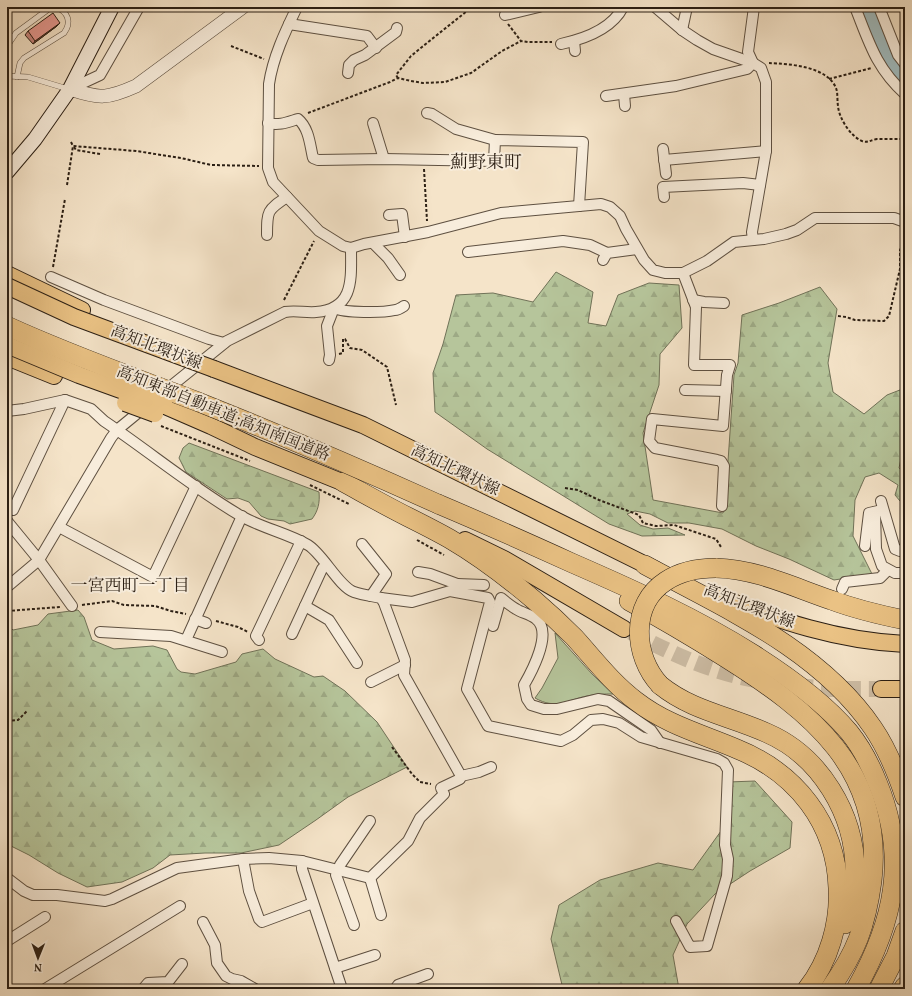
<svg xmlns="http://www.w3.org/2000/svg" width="912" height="996" viewBox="0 0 912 996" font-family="Vollkorn,'Noto Serif JP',serif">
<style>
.green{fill:#b6c59b;stroke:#707258}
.forest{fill:url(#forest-firs);stroke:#707258}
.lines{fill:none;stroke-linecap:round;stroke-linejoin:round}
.river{stroke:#a0bcc0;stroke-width:21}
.primary-tunnel{stroke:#cdbda5;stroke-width:16;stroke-dasharray:16 8;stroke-linecap:butt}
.service-casing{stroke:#5e5041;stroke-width:6}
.minor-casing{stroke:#5e5041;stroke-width:12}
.tertiary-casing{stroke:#5e5041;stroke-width:14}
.secondary-casing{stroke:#2b1f14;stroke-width:16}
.primary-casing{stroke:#2b1f14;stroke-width:18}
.motorway-casing{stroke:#2b1f14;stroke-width:20}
.path{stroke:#2b1f14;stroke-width:2;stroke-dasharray:3 2;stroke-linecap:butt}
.service{stroke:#f8eddc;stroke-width:5}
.minor{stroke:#f8eddc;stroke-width:10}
.tertiary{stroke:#f8eddc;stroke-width:13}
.secondary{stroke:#f8eddc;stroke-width:14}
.primary{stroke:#eac284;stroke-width:16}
.motorway{stroke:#eac284;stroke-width:19}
.primary-bridge-casing{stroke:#2b1f14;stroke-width:18;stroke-linecap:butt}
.motorway-bridge-casing{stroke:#2b1f14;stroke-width:20;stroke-linecap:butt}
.primary-bridge{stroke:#eac284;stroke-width:16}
.motorway-bridge{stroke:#eac284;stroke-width:19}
.wall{fill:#c7847d;stroke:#2b1f14}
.shaded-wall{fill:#a26b66;stroke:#2b1f14}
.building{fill:#e79991;stroke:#2b1f14}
.labels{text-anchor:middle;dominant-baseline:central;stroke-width:4;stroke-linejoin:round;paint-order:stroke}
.street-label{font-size:16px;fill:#2b1f14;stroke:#f8eddc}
.neighbourhood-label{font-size:17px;fill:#2b1f14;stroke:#f8eddc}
.quarter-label{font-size:18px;fill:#2b1f14;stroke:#f8eddc}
</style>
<defs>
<pattern id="forest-firs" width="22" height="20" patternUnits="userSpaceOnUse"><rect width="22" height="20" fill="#b6c59b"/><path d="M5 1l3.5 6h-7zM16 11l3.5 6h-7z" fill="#9da985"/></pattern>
</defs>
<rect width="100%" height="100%" fill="#f5e4c9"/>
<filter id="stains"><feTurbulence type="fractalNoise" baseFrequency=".005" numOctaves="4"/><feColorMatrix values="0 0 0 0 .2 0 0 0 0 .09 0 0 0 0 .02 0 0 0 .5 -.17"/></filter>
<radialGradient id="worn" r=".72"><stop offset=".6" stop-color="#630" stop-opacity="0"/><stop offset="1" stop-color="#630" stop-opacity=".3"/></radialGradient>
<!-- green -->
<path class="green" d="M555 633 592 674 613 694C604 694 596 694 587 696 567 700 556 710 535 698L542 688 558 658Z"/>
<!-- forest -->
<g class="forest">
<path d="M556 272 593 292 588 323 606 326 618 295 649 283 679 285 682 328 660 354 659 385 643 433 653 500 723 513 725 504 734 375 738 363 742 315 779 303 820 287 837 309 828 363 833 392 864 414 887 395 905 388V440L899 468 905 473V498L900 501 895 495 898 485 879 473 865 477 855 500 853 536 872 574 834 580 789 559 756 546 722 529 689 523H668L650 514 635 511 627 514 640 525 653 529 668 528 685 535 642 536 609 524 487 449 435 412 433 373 443 344 456 295 493 293 533 302Z"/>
<path d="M189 443 319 492C320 503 318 511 312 519L290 524 284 521 268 519 261 516 249 502 238 498 227 499 186 472 179 458 183 448Z"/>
<path d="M78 610 84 617 92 640 114 649 153 646 167 650 177 669 181 672 195 674 236 662 242 654 263 649 275 659 314 677 323 676 345 691 377 722 407 767 348 797 316 820 279 845 241 853H205L170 855 153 868 122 882 87 887 58 873 29 855 7 844V624L13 630 38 625 48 614Z"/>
<path d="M755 781 792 822 790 848 750 871 715 894 687 924 673 955 679 989H563L551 939 559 905 600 880 658 863 693 870 721 831 728 782Z"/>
</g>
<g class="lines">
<!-- river -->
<path class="river" d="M866 7 887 56 905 81"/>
<!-- primary-tunnel -->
<g class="primary-tunnel">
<path d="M631 632C670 653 711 672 756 680"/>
<path d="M797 686 831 689H881"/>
</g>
<defs>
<g id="service">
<path d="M7 46 16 33 50 8 55 7"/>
<path d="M7 76 28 77 68 89"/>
<path d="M17 77 20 63 24 58 64 33C72 22 68 12 56 7"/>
</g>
<g id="minor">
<path d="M297 7C285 32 273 57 269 84L268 168 273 182 319 231 343 246 351 248 364 244 428 232 501 213 601 204 610 207 620 216 626 229 644 260 653 270 665 273H683L707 261 734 242 764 239 786 234 797 230 815 218H894L905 222"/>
<path d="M655 7 682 30 697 40 713 49 753 63 761 68 766 82V151L752 232 753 240"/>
<path d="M855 7C869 42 876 68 905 94"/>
<path d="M879 7 898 55 905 64"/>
<path d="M505 15 539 7"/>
<path d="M289 24 367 36 376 48"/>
<path d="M682 30 687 7"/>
<path d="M574 41 575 51"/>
<path d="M561 44C584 39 612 29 623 7"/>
<path d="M348 73 349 65 354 60 365 55 396 32 397 28"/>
<path d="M70 89 100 75 139 7"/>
<path d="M624 94 625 106"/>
<path d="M606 96 676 86 747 69 753 63 748 52 754 7"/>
<path d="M427 113 432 114 456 129 495 140"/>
<path d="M268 123C279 126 288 122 298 119 309 128 310 145 313 158L318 160 384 159 494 161 495 140 583 142 579 206"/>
<path d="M373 123 384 159"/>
<path d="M663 149 666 174"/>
<path d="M664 160 766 151"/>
<path d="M664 197 663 187 743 183 760 185"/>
<path d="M389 215 402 214 405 237"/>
<path d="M267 235C267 211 267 210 287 197"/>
<path d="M373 243 388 258 400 275"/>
<path d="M468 252 563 241 590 245 607 253"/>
<path d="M603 260 607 253 637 249"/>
<path d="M683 273 696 307 694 365H730L727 375 723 426 652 419 649 441 655 448 717 460 721 461 724 466 722 506"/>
<path d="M51 277 104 300 209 339 224 343"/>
<path d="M693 300 704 302 724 303"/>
<path d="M329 360 330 355 327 326 334 308C345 313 382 313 395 310 398 310 401 308 404 306"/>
<path d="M685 390 726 391"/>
<path d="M165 391 227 341 285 312C296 310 305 313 316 312 355 309 351 278 351 248"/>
<path d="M7 411 24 409 65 400 91 409 104 421C150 452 193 488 241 516 262 528 287 533 308 545 323 554 339 587 354 592 363 595 372 596 381 598L384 603 405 660 404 675 461 776 479 772 491 767"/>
<path d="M881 501 895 549 900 551H905"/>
<path d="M13 510 65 400"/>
<path d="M875 512 876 549 882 566 895 573H905"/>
<path d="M7 521 39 560 72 606"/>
<path d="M59 527 153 577 196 486"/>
<path d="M362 544 386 574 371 596"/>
<path d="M865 546 869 513 878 511"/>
<path d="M418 572 430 574 457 584"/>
<path d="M7 587 39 560 111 438 117 430 145 407"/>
<path d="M842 589 845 582 880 578 888 570"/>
<path d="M456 590 457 584 484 585"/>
<path d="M381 598 412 602 450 591 488 598 490 602 467 689 488 726 561 741 573 735 591 720 603 719 619 723 641 737 717 759 724 763 728 770 725 845 728 859 727 876 707 946 690 947 676 921"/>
<path d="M305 606 329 620 357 663"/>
<path d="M195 619 206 623"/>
<path d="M493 626 501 598C506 602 511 606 516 609 522 613 530 614 536 619 553 632 532 671 524 685L527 699 531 705 544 709H557L598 699 609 701 651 730 660 743"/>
<path d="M100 632 171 636 222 652"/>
<path d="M292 634 322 569 326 565"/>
<path d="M186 640 242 516"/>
<path d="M259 640 256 636 301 541"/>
<path d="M371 682 405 665"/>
<path d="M243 859 249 891 259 919 262 922 313 903"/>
<path d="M302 861 370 878 408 841 420 818 444 794 441 788 460 779 461 776"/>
<path d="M7 878 24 891 33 895H57L105 901 112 899 177 868 243 859 269 858 302 861V869L342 989"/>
<path d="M370 878 381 915"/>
<path d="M203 922 215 945 217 963 226 976 232 979 241 981 255 989"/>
<path d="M354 925 336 875 340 865 370 821"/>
<path d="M7 941 45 917"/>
<path d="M335 968 375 955"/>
<path d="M45 989 180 906"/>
<path d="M143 989 148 983 168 982 182 964"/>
<path d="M395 989 398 985 428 974"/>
</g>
<path id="tertiary" d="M70 89C100 99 107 99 136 86L243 7"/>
<path id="secondary" d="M7 172 35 139 70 89 112 7"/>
<g id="primary">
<path d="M7 274 82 310"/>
<path d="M7 357 54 376"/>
<path d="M214 369 363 425 656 570"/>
<path d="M165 406 211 426 255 447 354 487"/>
<path d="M465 540 504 559 624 629"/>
<path d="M718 596C778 621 839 641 905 644"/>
<path d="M881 689H905"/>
</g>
<g id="motorway">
<path d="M343 482C365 494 386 506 408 517 422 524 436 531 450 539 479 556 508 578 534 600 548 612 561 624 574 637 594 659 612 683 636 701 667 725 702 734 737 749 796 773 836 823 838 888 840 923 829 961 807 989"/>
<path d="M438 504C483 523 528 543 572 563 634 590 696 618 753 654 786 675 824 702 849 732 862 748 871 766 878 784 908 858 894 922 856 989"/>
<path d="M645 565C726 609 820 650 873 728 888 750 897 773 905 797"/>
<path d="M716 568C756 569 793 587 831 600 855 609 880 615 905 620"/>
<path d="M629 601C662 619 694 638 726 658 810 711 885 769 872 881 866 926 856 952 830 989"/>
<path d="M660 685C692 711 730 716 767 733 820 756 855 814 855 871 855 890 850 907 845 924"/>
<path d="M879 989 896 956 905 931"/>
<path d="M903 989 905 986"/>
</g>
</defs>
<!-- service casing -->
<use href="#service" class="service-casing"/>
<!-- minor casing -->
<use href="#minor" class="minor-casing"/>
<!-- tertiary casing -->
<use href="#tertiary" class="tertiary-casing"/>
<!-- secondary casing -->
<use href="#secondary" class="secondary-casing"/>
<!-- primary casing -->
<use href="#primary" class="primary-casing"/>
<!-- motorway casing -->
<use href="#motorway" class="motorway-casing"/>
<!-- path -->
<g class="path">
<path d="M492 7 496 11"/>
<path d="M508 24 521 41 528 42H552"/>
<path d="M231 46 264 59"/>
<path d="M769 63C789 64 827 66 836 88 838 93 837 100 838 106 839 118 850 136 862 141 868 143 871 140 877 139 885 139 893 139 901 139L905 140"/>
<path d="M398 78 396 75 411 56 422 47 472 7"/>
<path d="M829 79 872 68"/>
<path d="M308 113 390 82 398 78 411 81 423 83 445 82 471 73 502 51 521 41"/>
<path d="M71 142 73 146 136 151 181 158 211 165 259 166"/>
<path d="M74 147 76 150 100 154"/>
<path d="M424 169 427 221"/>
<path d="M67 185 73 146"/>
<path d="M53 267 65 199"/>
<path d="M284 300 314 241"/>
<path d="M838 316 846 317 855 320 884 321 889 316 900 269V250L901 248 905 247"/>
<path d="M339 354 343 353V339H345L350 348 362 350 387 367 396 405"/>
<path d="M161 426 250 461"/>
<path d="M310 485 349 504"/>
<path d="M565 488 578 490 599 500 639 515 643 523 656 526 674 525 716 539 721 547"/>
<path d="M417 540 444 555"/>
<path d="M82 605 112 601 124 605 155 606 171 611 186 614"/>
<path d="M7 611 60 607"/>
<path d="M216 621 238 627 248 632"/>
<path d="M7 623 11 632 7 660"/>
<path d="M7 721 18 720 27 711"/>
<path d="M392 747 412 774 420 782 431 784"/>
</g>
<!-- service -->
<use href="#service" class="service"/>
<!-- minor -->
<use href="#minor" class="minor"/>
<!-- tertiary -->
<use href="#tertiary" class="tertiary"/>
<!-- secondary -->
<use href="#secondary" class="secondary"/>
<!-- primary -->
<use href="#primary" class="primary"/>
<!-- motorway -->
<use href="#motorway" class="motorway"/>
<defs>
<g id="primary-bridge">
<path d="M7 286 74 317 214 369"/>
<path d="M7 345 79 375 165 406"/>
<path d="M125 403 155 414"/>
</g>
<g id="motorway-bridge">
<path d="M7 326C70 355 136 378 201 403 281 435 360 469 438 504"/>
<path d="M660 685C633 656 630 604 666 581 681 571 698 568 716 568"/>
</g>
</defs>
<!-- primary-bridge casing -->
<use href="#primary-bridge" class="primary-bridge-casing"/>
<!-- motorway-bridge casing -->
<use href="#motorway-bridge" class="motorway-bridge-casing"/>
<!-- primary-bridge -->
<use href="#primary-bridge" class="primary-bridge"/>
<!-- motorway-bridge -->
<use href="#motorway-bridge" class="motorway-bridge"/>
</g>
<!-- wall -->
<path class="wall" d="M60 23 57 26 33 44 25 35 28 31Z"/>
<!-- shaded-wall -->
<path class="shaded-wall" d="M60 23 57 26 33 44 35 41Z"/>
<!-- building -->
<path class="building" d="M53 13 60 23 35 41 28 31Z"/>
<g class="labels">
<!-- street labels -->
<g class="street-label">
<text transform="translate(156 348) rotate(21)">高知北環状線</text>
<text transform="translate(223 414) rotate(22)">高知東部自動車道;高知南国道路</text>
<text transform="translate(455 471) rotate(26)">高知北環状線</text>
<text transform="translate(749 607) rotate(21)">高知北環状線</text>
</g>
<!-- neighbourhood labels -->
<g class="neighbourhood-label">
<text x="130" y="586">一宮西町一丁目</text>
</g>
<!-- quarter labels -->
<g class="quarter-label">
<text x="486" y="163">薊野東町</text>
</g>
</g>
<!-- margin -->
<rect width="912" height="996" fill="none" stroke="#f5e4c9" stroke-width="24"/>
<rect x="8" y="8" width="896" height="980" fill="none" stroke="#2b1f14" stroke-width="2"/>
<rect x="12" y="12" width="888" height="972" fill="none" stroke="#2b1f14"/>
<!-- north arrow -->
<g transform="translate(38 958) rotate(181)" stroke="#f8eddc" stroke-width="3" paint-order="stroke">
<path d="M0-3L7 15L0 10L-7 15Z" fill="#2b1f14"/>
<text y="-6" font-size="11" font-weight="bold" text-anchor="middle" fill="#2b1f14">N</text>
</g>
<rect width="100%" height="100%" filter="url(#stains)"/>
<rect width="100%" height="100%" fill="url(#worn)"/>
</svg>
